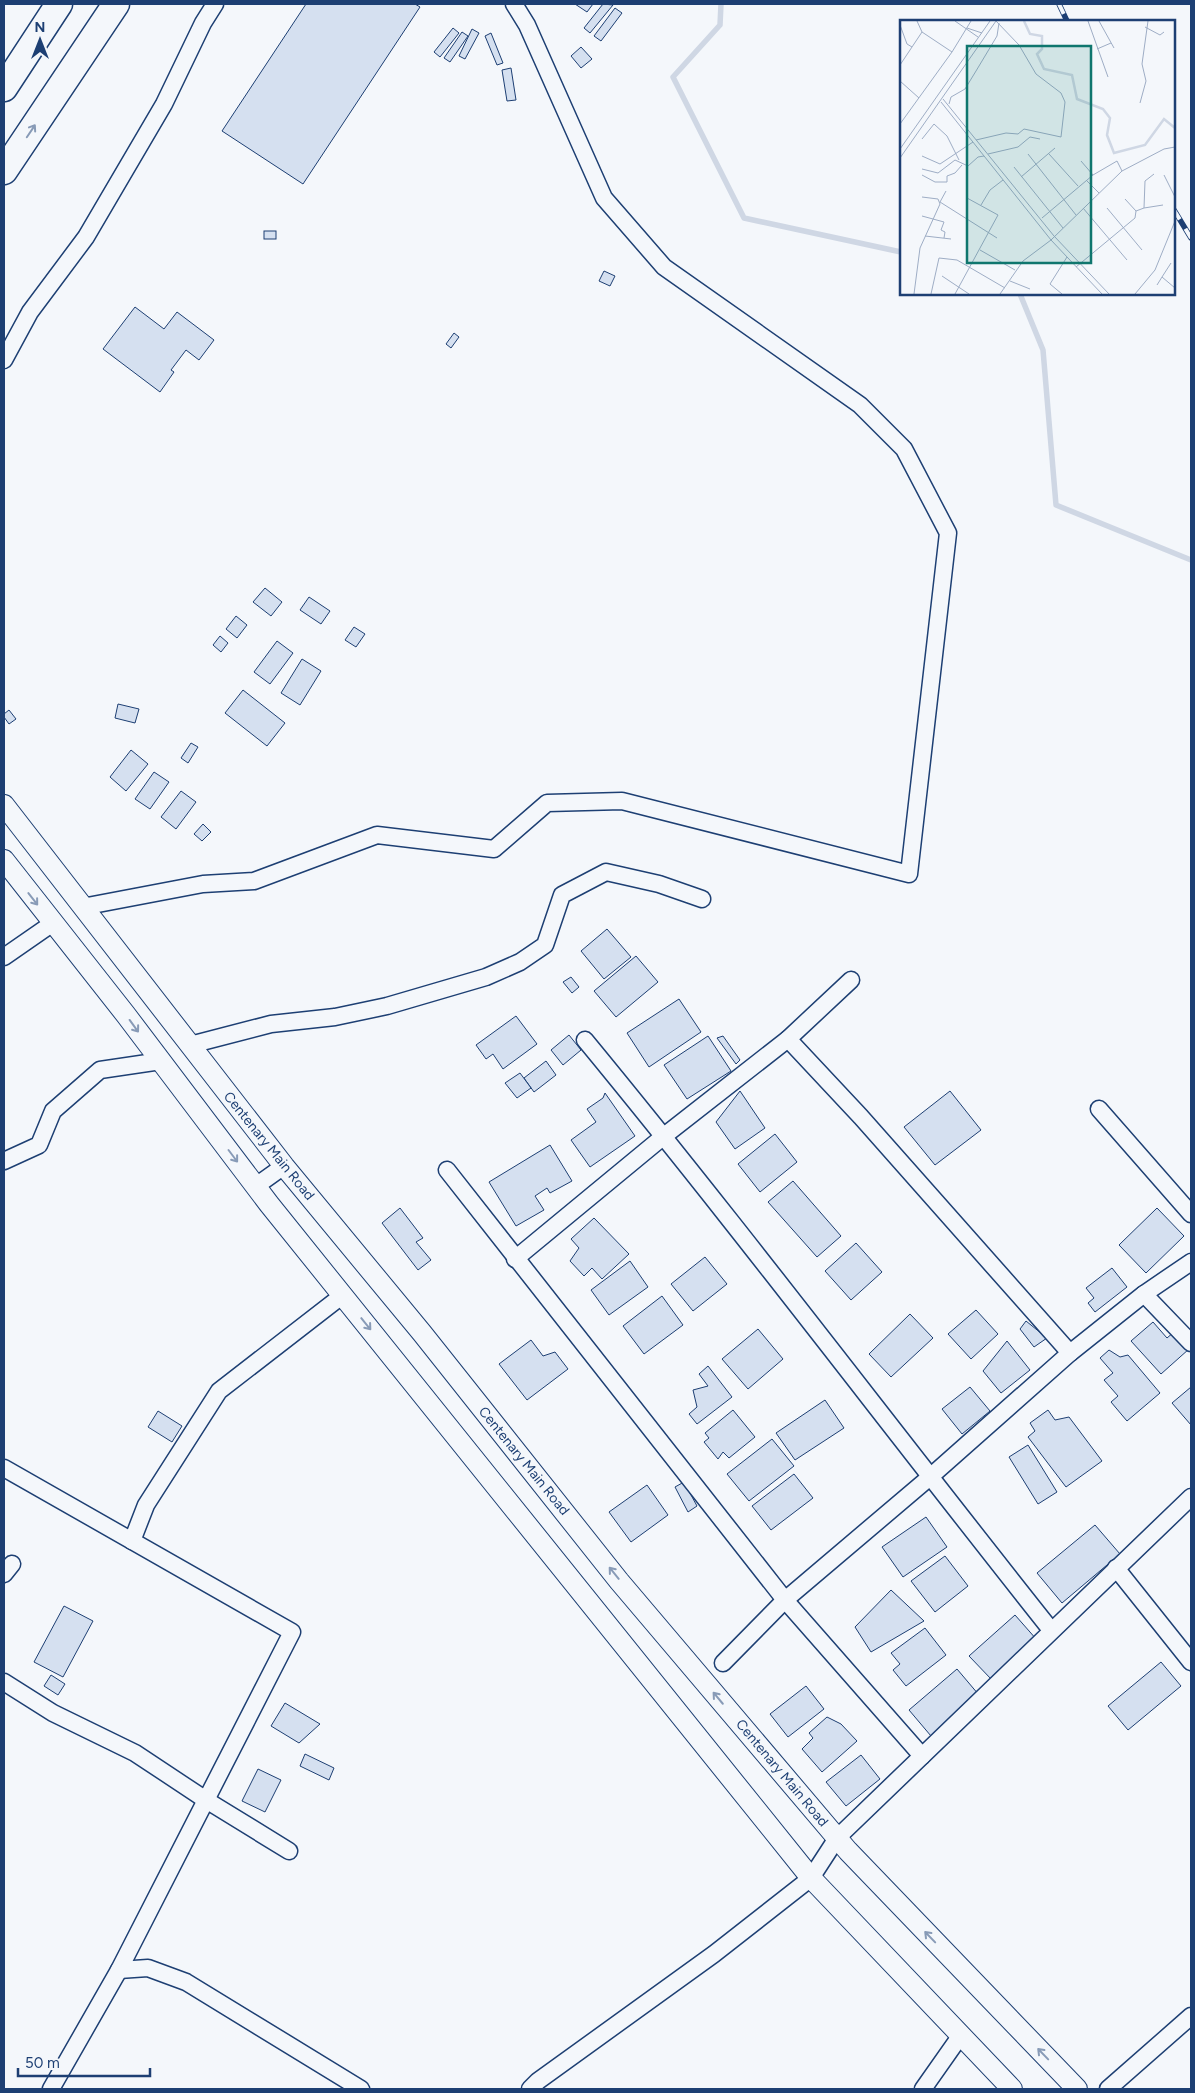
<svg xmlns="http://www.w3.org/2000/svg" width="1195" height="2093" viewBox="0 0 1195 2093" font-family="Figtree,sans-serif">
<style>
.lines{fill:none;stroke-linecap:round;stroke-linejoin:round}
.stream{stroke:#cfd7e4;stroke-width:5.5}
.building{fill:#d5e0f0;stroke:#1d3f73}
.minor-casing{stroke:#1d3f73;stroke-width:19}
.tertiary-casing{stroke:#1d3f73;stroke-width:22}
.trunk-casing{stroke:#1d3f73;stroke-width:29}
.minor{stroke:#f4f7fb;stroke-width:16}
.tertiary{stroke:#f4f7fb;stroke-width:20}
.trunk{stroke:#f4f7fb;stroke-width:26}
.rail-casing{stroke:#1d3f73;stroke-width:5.5}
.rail{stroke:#f4f7fb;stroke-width:4;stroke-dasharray:11;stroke-linecap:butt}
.oneway{stroke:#889bb7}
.labels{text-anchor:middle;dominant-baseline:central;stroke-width:4;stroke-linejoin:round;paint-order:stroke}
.street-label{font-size:14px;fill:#1d3f73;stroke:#f4f7fb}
.inset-river{fill:none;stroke:#cfd7e4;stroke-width:2.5}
.inset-road{fill:none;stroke:#9eadc5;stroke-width:1}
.view{fill:#0f766e;fill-opacity:0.15;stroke:#0f766e;stroke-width:2.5}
.inset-edge{fill:none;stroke:#1d3f73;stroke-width:2.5}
</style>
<rect width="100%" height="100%" fill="#f4f7fb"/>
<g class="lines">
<!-- stream -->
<g class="stream">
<path d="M721 4 720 25 673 77 744 218 901 252"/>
<path d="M1020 294 1043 350 1056 505 1191 560"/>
</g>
</g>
<!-- building -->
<g class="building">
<path d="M306 4H415L420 7 303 184 222 131Z"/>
<path d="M575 4H593L587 12Z"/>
<path d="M603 4 613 5 590 33 584 28Z"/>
<path d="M615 8 622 13 601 41 594 36Z"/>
<path d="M453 28 459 33 440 57 434 52Z"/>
<path d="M472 29 479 33 465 59 459 56Z"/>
<path d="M462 32 468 36 450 62 444 58Z"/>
<path d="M491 33 503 63 497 65 485 36Z"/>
<path d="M581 47 592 59 581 68 571 56Z"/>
<path d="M511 68 516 100 507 101 502 70Z"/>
<rect x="264" y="231" width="12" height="8"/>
<path d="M604 271 615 276 610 286 599 281Z"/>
<path d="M135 307 164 329 177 312 214 340 199 360 186 350 171 370 174 372 160 392 103 349Z"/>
<path d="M454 333 459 337 451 348 446 344Z"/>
<path d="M265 588 282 602 271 616 253 602Z"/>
<path d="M309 597 330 611 321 624 300 610Z"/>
<path d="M236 616 247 625 237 638 226 629Z"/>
<path d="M354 627 365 634 356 647 345 640Z"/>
<path d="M220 636 228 643 221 652 213 645Z"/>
<path d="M277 641 293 653 270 684 254 672Z"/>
<path d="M302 659 321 671 300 705 281 693Z"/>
<path d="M243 690 285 723 267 746 225 713Z"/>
<path d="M118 704 139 709 135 723 115 718Z"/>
<path d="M9 710 16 719 9 724 4 717V714Z"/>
<path d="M191 743 198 747 188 763 181 758Z"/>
<path d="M131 750 148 764 126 791 110 777Z"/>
<path d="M154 772 169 782 150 809 135 799Z"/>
<path d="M181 791 196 802 176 829 161 817Z"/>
<path d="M203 824 211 832 202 841 194 834Z"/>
<path d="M607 929 631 957 604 979 581 951Z"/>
<path d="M636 956 658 982 616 1017 594 991Z"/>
<path d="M571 977 579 987 572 993 563 982Z"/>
<path d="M679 999 701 1032 649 1067 627 1033Z"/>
<path d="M516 1016 537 1044 503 1069 493 1054 486 1059 476 1045Z"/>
<path d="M569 1035 581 1050 563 1065 551 1050Z"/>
<path d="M708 1036 731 1071 687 1099 664 1065Z"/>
<path d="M723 1036 740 1060 736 1064 717 1038Z"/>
<path d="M546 1061 556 1075 534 1092 524 1078Z"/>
<path d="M520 1073 531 1088 517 1098 505 1083Z"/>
<path d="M740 1091 765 1128 735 1149 716 1122Z"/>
<path d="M950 1091 981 1130 935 1165 904 1127Z"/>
<path d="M605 1093 635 1136 590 1167 571 1140 596 1122 587 1109 603 1098Z"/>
<path d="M775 1134 797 1162 760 1192 738 1164Z"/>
<path d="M550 1145 572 1181 550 1193 547 1188 535 1196 544 1210 516 1226 489 1182Z"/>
<path d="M793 1181 841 1236 817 1257 768 1202Z"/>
<path d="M400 1208 423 1238 416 1242 431 1260 418 1270 382 1223Z"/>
<path d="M1157 1208 1184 1236 1146 1273 1119 1245Z"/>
<path d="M594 1218 629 1254 602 1279 592 1268 584 1276 570 1261 579 1248 571 1239Z"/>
<path d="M856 1243 882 1272 851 1300 825 1271Z"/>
<path d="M705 1257 727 1284 693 1311 671 1284Z"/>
<path d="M630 1261 648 1287 609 1315 591 1290Z"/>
<path d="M1112 1268 1127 1287 1095 1312 1088 1303 1094 1298 1086 1288Z"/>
<path d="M662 1296 683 1325 644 1354 623 1326Z"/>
<path d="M976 1310 998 1334 971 1359 948 1334Z"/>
<path d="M910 1314 933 1338 891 1377 869 1354Z"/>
<path d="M1026 1321 1047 1338 1034 1347 1020 1329Z"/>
<path d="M1153 1322 1167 1338 1174 1332 1189 1349 1161 1374 1131 1341Z"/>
<path d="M758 1329 783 1359 748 1389 722 1359Z"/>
<path d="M531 1340 543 1356 555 1352 568 1369 527 1400 499 1364Z"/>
<path d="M1007 1341 1030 1370 1001 1393 983 1371Z"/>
<path d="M1109 1350 1120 1357 1128 1355 1160 1393 1127 1421 1111 1402 1118 1396 1104 1380 1113 1373 1100 1358Z"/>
<path d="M708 1366 732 1397 697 1424 689 1414 697 1407 693 1390 708 1386 699 1374Z"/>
<path d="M970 1387 990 1411 962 1434 942 1409Z"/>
<path d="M1191 1387V1425L1172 1403Z"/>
<path d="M825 1400 844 1428 795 1460 776 1433Z"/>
<path d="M733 1410 755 1437 729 1458 723 1452 718 1459 704 1442 709 1438 705 1433Z"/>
<path d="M1048 1410 1055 1420 1069 1417 1102 1461 1066 1487 1028 1437 1035 1431 1030 1423Z"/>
<path d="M158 1411 182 1426 172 1442 148 1427Z"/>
<path d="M772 1439 794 1466 749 1501 727 1474Z"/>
<path d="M1028 1445 1057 1492 1038 1504 1009 1457Z"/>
<path d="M794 1474 813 1498 771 1530 752 1506Z"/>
<path d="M684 1482 697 1506 688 1512 675 1487Z"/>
<path d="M647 1485 668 1515 631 1542 609 1512Z"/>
<path d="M926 1517 947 1547 903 1577 882 1547Z"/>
<path d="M1095 1525 1120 1554 1062 1603 1037 1573Z"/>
<path d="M945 1556 968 1586 935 1612 911 1581Z"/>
<path d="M891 1590 924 1621 871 1652 855 1627Z"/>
<path d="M64 1606 93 1621 63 1677 34 1662Z"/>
<path d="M1015 1615 1037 1640 992 1680 969 1656Z"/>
<path d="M925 1628 946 1655 906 1686 893 1670 900 1664 891 1653Z"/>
<path d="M1161 1662 1181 1686 1128 1730 1108 1706Z"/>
<path d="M957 1669 979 1695 931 1736 909 1710Z"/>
<path d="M51 1675 65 1684 58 1695 44 1686Z"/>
<path d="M806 1686 824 1709 788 1737 770 1714Z"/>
<path d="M285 1703 320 1724 299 1743 271 1726Z"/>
<path d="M827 1717 841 1724 857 1741 822 1772 802 1749 813 1738 809 1733Z"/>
<path d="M305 1754 334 1768 329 1780 300 1766Z"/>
<path d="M861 1755 880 1779 846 1806 826 1782Z"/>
<path d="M258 1769 281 1780 265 1812 242 1801Z"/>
</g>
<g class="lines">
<defs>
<g id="minor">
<path d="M4 360 30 312 86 237 164 104 203 23 215 4"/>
<path d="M82 907 203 884 254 881 377 835 494 849 547 803 622 801 909 874 948 533 904 449 860 405 664 267 604 198 527 25 514 4"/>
<path d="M4 957 53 923"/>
<path d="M788 1039 861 1117 1070 1353"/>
<path d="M585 1040C744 1233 895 1434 1051 1630"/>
<path d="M190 1045 271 1024 335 1017 387 1006 486 977 520 962 545 945 562 895 606 872 659 884 702 899"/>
<path d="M1099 1109 1191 1214"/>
<path d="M4 1161 39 1145 53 1111 100 1070 161 1061"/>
<path d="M447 1170 785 1600 922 1756"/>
<path d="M256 1186 284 1166"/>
<path d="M515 1259 664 1136 788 1039 851 980"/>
<path d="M1144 1294 1191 1343"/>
<path d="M4 1468 292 1632 119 1970 51 2089"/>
<path d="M132 1541 146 1505 219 1391 343 1295"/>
<path d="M1116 1568 1191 1662"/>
<path d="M4 1574 12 1564"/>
<path d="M723 1663 785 1600 930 1477 1070 1353 1144 1294 1191 1262"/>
<path d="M4 1682 53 1713 135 1753 206 1800 289 1851"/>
<path d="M119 1970 148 1968 186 1982 361 2089"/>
<path d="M530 2089 538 2081 714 1954 811 1878 837 1838 1191 1497"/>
<path d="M923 2089 961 2035"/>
<path d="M1108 2089 1191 2016"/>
</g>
<g id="tertiary">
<path d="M4 805 284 1166 422 1333 619 1581 848 1851 1077 2089"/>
<path d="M4 860 126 1015 269 1204 811 1878 1012 2089"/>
</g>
<g id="trunk">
<path d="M4 88 59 4"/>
<path d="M4 171 116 4"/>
</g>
</defs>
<!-- minor casing -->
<use href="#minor" class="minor-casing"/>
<!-- tertiary casing -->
<use href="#tertiary" class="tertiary-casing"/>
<!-- trunk casing -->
<use href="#trunk" class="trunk-casing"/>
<!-- minor -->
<use href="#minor" class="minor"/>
<!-- tertiary -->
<use href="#tertiary" class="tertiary"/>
<!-- trunk -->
<use href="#trunk" class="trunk"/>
<defs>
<g id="rail">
<path d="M1059 4 1067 21"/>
<path d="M1174 210 1191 238"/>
</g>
</defs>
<!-- rail casing -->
<use href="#rail" class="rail-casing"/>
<!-- rail -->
<use href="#rail" class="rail"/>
</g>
<!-- one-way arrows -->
<defs><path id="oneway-shaft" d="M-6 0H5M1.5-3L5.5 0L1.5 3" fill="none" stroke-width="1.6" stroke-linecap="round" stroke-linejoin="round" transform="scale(1.25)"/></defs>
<g class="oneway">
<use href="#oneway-shaft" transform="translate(31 131) rotate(-56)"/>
<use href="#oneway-shaft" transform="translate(33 899) rotate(52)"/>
<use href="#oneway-shaft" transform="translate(134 1026) rotate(54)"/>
<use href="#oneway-shaft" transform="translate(233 1156) rotate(53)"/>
<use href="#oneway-shaft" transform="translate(366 1324) rotate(51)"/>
<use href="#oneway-shaft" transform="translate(614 1573) rotate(-129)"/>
<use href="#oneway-shaft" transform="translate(718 1698) rotate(-130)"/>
<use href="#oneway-shaft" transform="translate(930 1937) rotate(-134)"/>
<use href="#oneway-shaft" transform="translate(1043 2054) rotate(-134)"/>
</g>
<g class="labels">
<!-- street labels -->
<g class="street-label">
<text transform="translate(269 1146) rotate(51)">Centenary Main Road</text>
<text transform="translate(524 1461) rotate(51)">Centenary Main Road</text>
<text transform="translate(782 1773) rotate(50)">Centenary Main Road</text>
</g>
</g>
<!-- overview -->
<g transform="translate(900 20)">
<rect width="275" height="275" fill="#f4f7fb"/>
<path class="inset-river" d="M124 1 130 14 142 16V29L137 34 144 49 172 55 177 79 203 89 210 98 207 115 214 133 245 125 264 99 275 108"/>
<path class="inset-road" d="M17 1 22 12 52 32 71 1M55 1 78 17M188 1 208 57M199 1 214 28M0 5 7 24 12 27M245 7 260 15 264 12M67 8 82 13M197 29 211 23M0 45 22 12M0 61 19 78M43 79 154 216 209 274M41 82 151 220 202 274M240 83 246 61 242 44 248 1M49 84 51 77 65 69 76 51 97 16 99 3M0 104 52 32M22 119 34 104 47 116 59 140M76 120 106 113 118 114 124 109 161 117 165 82 161 73 136 54 119 25 96 1M0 129 90 1M88 134 118 127 130 117 140 119M128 134 176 195M149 134 178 166M22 136 40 144 73 122M0 138 96 1M181 141 193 155M114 147 163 208M22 149 38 153 55 140 68 146 78 137 84 136M22 155 35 162H47V156L55 153 62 145M264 155 275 177M121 157 155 128M186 160 199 173M46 171 40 182 97 218M225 179 236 191M81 185 90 170 103 160M183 188 227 240M207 188 242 230M244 188 263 185M22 196 44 202 41 210 45 212 44 218M142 198 193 155 217 141 222 151M25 216 51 219M80 230 115 250M176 247 235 198 236 191 244 188 245 161 254 154M42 256 69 274M262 257 271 243M110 261 130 269M257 265 262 257 275 268M14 274 20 228 40 184 38 179 22 177M31 274 39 238 57 240 105 268M55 274 98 195 67 178M100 274 123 241 151 220 222 151 264 129 275 127M162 274 150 264 167 237M235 274 255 250 275 201"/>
<path class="view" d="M67 26H191V243H67Z"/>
<rect width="275" height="275" class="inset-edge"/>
</g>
<!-- border -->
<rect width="1195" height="2093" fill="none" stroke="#1d3f73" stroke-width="10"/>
<!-- north arrow -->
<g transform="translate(40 40)" stroke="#f4f7fb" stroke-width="4" paint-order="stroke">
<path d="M0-4L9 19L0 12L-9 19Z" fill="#1d3f73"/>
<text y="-8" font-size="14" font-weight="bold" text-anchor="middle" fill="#1d3f73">N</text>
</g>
<!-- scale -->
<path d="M18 2068v8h132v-8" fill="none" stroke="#1d3f73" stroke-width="2.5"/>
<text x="25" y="2068" font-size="15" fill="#1d3f73" stroke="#f4f7fb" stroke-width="4" paint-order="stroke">50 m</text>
</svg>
